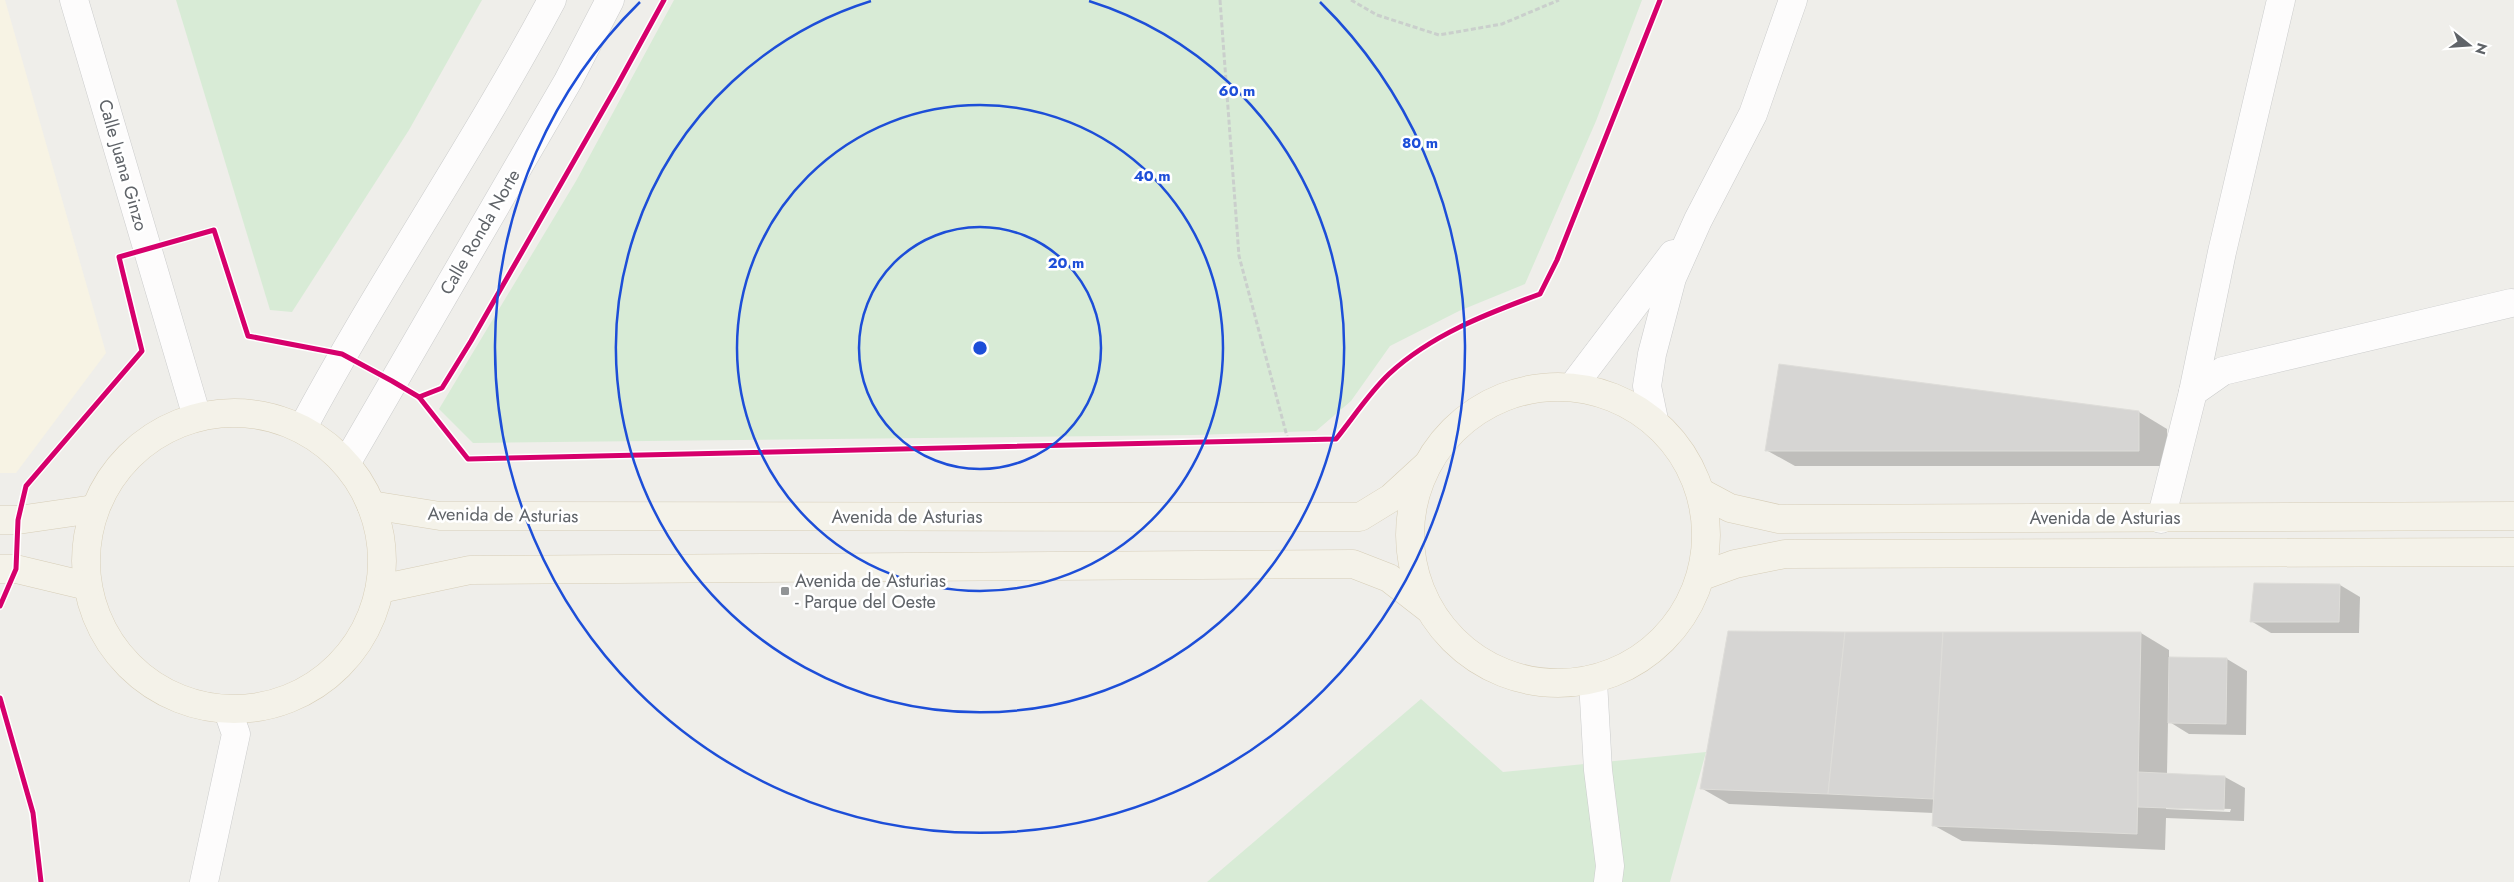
<svg xmlns="http://www.w3.org/2000/svg" width="2514" height="882" viewBox="0 0 2514 882" font-family="Jost,sans-serif">
<style>
.commercial{fill:#f7f3e4}
.green{fill:#d8ebd6}
.shadow{fill:#0003;fill-rule:evenodd}
.building{fill:#d6d5d3;stroke:#deddd9}
.lines{fill:none;stroke-linecap:round;stroke-linejoin:round}
.minor-casing{stroke:#cbcccc;stroke-width:29}
.major-casing{stroke:#d7ceb8;stroke-width:29}
.path{stroke:#cacfcc;stroke-width:3;stroke-dasharray:5 2.5;stroke-linecap:butt}
.minor{stroke:#fdfcfc;stroke-width:28}
.major{stroke:#f4f2e9;stroke-width:28}
.cycleway-casing{stroke:#fff;stroke-width:8}
.cycleway{stroke:#d6006c;stroke-width:5}
.ring{fill:none;stroke:#1d4ed8;stroke-width:2.5}
.poi-dot{fill:#919496;stroke:#fff;stroke-width:2}
.labels{text-anchor:middle;dominant-baseline:central;stroke-width:5;stroke-linejoin:round;paint-order:stroke}
.street-label{font-size:18px;fill:#5f6368;stroke:#fff}
.poi-label{font-size:18px;fill:#5f6368;stroke:#fff;text-anchor:start}
.centre{fill:#1d4ed8;stroke:#fff;stroke-width:2.5}
.ring-label{font-size:15px;text-anchor:middle;font-weight:bold;fill:#1d4ed8;stroke:#fff;stroke-width:5;stroke-linejoin:round;paint-order:stroke}
</style>
<rect width="100%" height="100%" fill="#efeeea"/>
<!-- commercial -->
<path class="commercial" d="M0 0H5L106 353 16 473H0Z"/>
<!-- green -->
<g class="green">
<path d="M176 0H482L409 130 292 312 270 310Z"/>
<path d="M674 0H1642L1596 121 1525 284 1459 311 1390 346 1351 401 1316 431 1194 435 473 443 439 409 576 181Z"/>
<path d="M1421 699 1503 772 1706 752 1670 882H1207Z"/>
</g>
<!-- shadow -->
<g class="shadow">
<path d="M2139 412 2167 429V466H1795L1766 450Z"/>
<path d="M2340 585 2360 597 2359 633H2271L2251 621Z"/>
<path d="M1729 632 2141 633 2169 650V658L2227 659 2247 671 2246 735 2189 734 2168 721 2167 774 2225 777 2245 788 2244 821 2166 818 2165 850 1962 841 1933 825 1934 813 1729 804 1701 788ZM2166 807 2231 809 2230 812 2166 809Z"/>
</g>
<!-- building -->
<g class="building">
<path d="M1779 364 2139 411V451H1765Z"/>
<path d="M2254 583 2340 584 2339 622H2250Z"/>
<path d="M1728 631 1845 632 1828 794 1700 789Z"/>
<path d="M1845 632H1943L1933 799 1828 794Z"/>
<path d="M1943 632H2141L2137 834 1932 826Z"/>
<path d="M2169 657 2227 658 2226 724 2168 723Z"/>
<path d="M2138 772 2225 776 2224 810 2138 807Z"/>
</g>
<g class="lines">
<defs>
<g id="minor">
<path d="M74 0 197 417"/>
<path d="M1573 386 1673 254"/>
<path d="M2193 392 2222 252 2281 0"/>
<path d="M1654 420 1647 386 1652 354 1672 278 1698 220 1753 114 1793 0"/>
<path d="M302 429C380 283 474 146 552 0"/>
<path d="M347 462 568 81 610 0"/>
<path d="M2161 519 2193 392 2223 371 2511 303"/>
<path d="M1593 681 1598 770 1610 866 1608 882"/>
<path d="M204 882 236 734 228 711"/>
</g>
<g id="major">
<circle cx="1558" cy="535" r="148"/>
<circle cx="234" cy="561" r="148"/>
<path d="M1702 493 1730 508 1779 519 2514 516"/>
<path d="M371 505 440 516 1360 517 1391 498 1427 465"/>
<path d="M0 520H18L94 509"/>
<path d="M0 569H16L87 586"/>
<path d="M1702 576 1735 564 1785 554 2514 552"/>
<path d="M380 589 470 570 1353 564 1389 578 1429 609"/>
</g>
</defs>
<!-- minor casing -->
<use href="#minor" class="minor-casing"/>
<!-- major casing -->
<use href="#major" class="major-casing"/>
<!-- path -->
<g class="path">
<path d="M1220 0 1239 256 1288 440"/>
<path d="M1351 0 1377 15 1439 35 1502 24 1559 0"/>
</g>
<!-- minor -->
<use href="#minor" class="minor"/>
<!-- major -->
<use href="#major" class="major"/>
<defs>
<g id="cycleway">
<path d="M419 397 442 388 471 341 618 84 664 0"/>
<path d="M0 606 16 569 18 520 26 486 142 351 119 257 214 230 248 336 342 354 392 381 419 397 468 459 1336 439C1353 418 1369 393 1389 374 1431 335 1486 314 1540 294L1557 260 1660 0"/>
<path d="M0 698 33 813 41 882"/>
</g>
</defs>
<!-- cycleway casing -->
<use href="#cycleway" class="cycleway-casing"/>
<!-- cycleway -->
<use href="#cycleway" class="cycleway"/>
</g>
<!-- distance rings -->
<g class="ring">
<circle cx="980" cy="348" r="121"/>
<circle cx="980" cy="348" r="243"/>
<path d="M1089 1A364 364 0 1 1 871 1"/>
<path d="M1320 2A485 485 0 1 1 640 2"/>
</g>
<!-- markers -->
<rect class="poi-dot" x="780" y="586" width="10" height="10" rx="2.5"/>
<g class="labels">
<!-- street labels -->
<g class="street-label">
<text transform="translate(123 165) rotate(74)">Calle Juana Ginzo</text>
<text transform="translate(480 232) rotate(-60)">Calle Ronda Norte</text>
<text transform="translate(503 515) rotate(1)">Avenida de Asturias</text>
<text x="907" y="517">Avenida de Asturias</text>
<text x="2105" y="518">Avenida de Asturias</text>
</g>
<!-- poi labels -->
<g class="poi-label">
<text x="795" y="581">Avenida de Asturias<tspan x="795" dy="21">- Parque del Oeste</tspan></text>
</g>
</g>
<circle cx="980" cy="348" r="8" class="centre"/>
<g class="ring-label">
<text x="1237" y="96">60 m</text>
<text x="1420" y="148">80 m</text>
<text x="1152" y="181">40 m</text>
<text x="1066" y="268">20 m</text>
</g>
<!-- north arrow -->
<g transform="translate(2469 45) rotate(107)" stroke="#ffffff" stroke-width="4" paint-order="stroke">
<path d="M0-4L9 19L0 12L-9 19Z" fill="#5f6368"/>
<text y="-8" font-size="14" font-weight="bold" text-anchor="middle" fill="#5f6368">N</text>
</g>
</svg>
